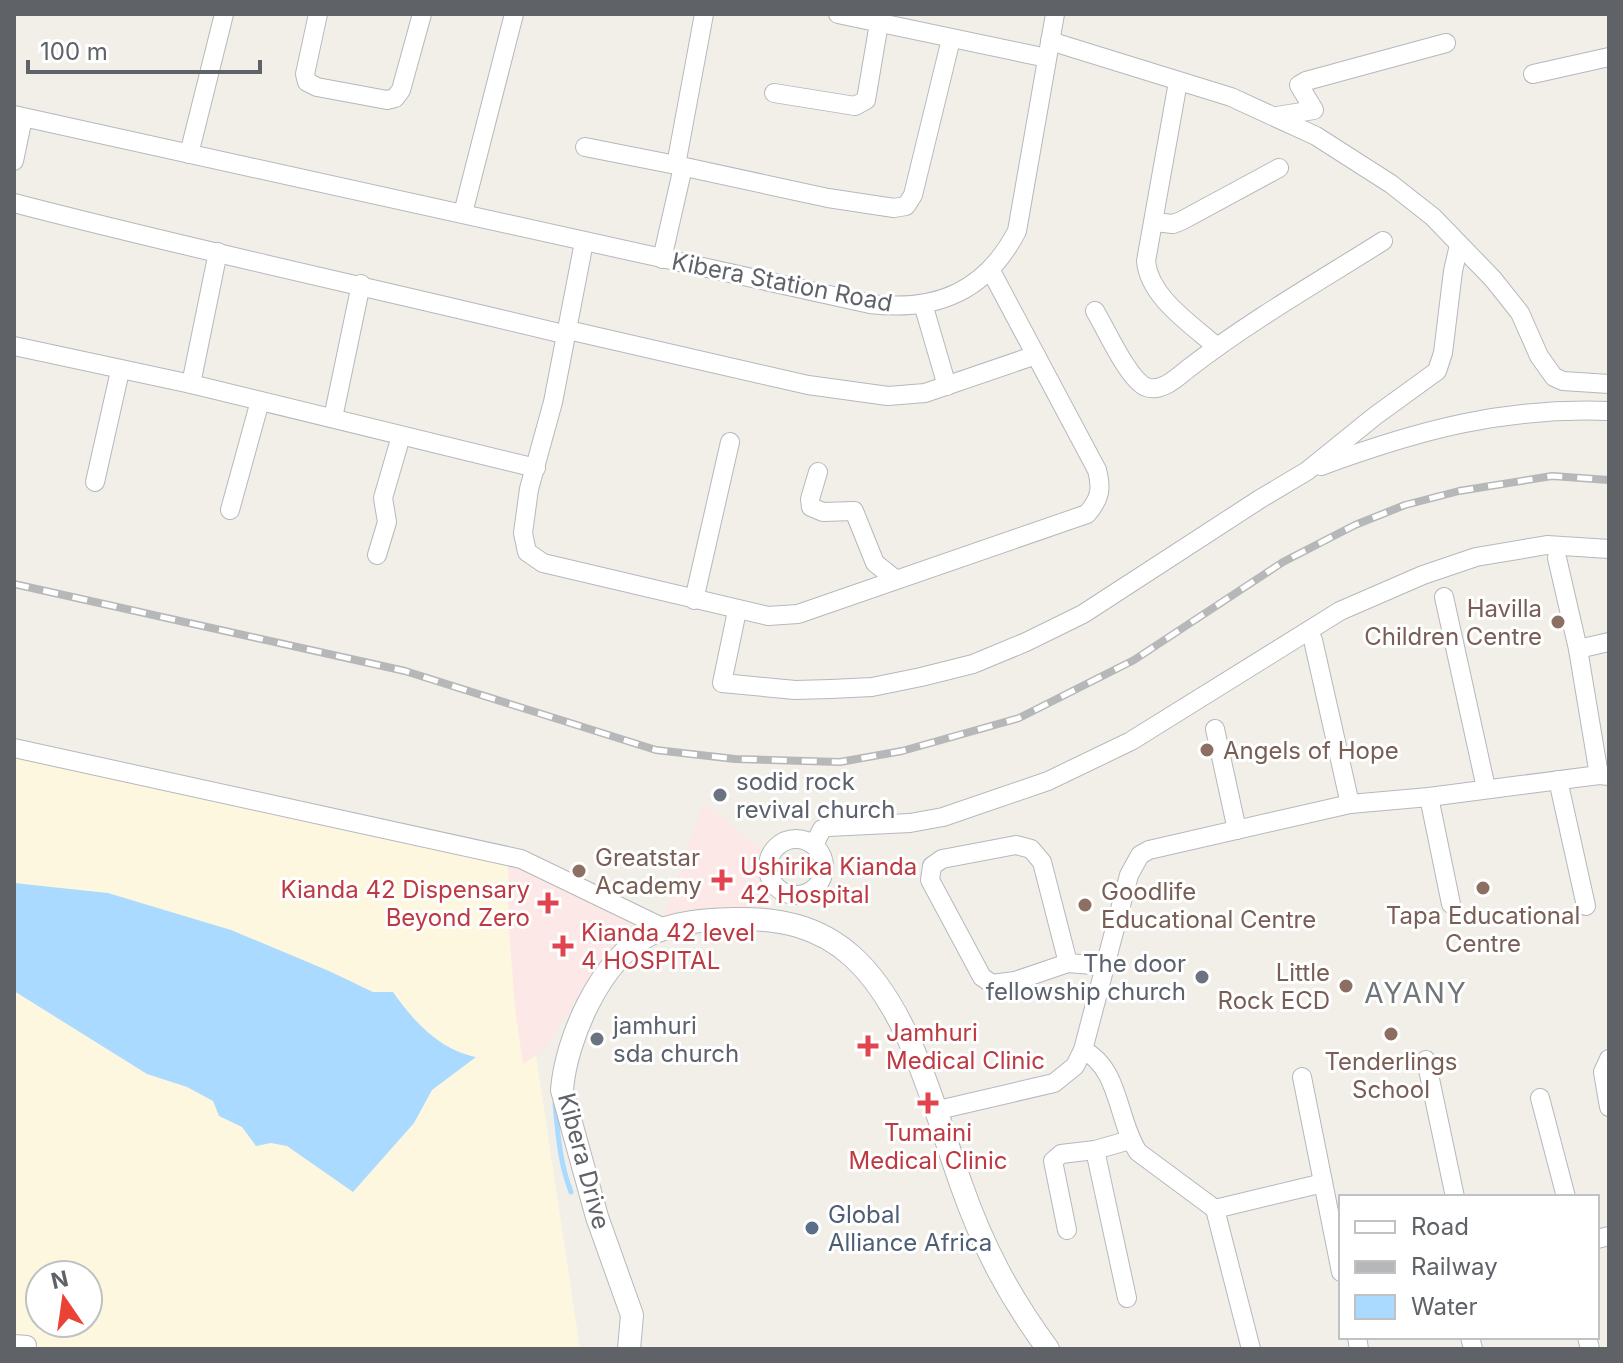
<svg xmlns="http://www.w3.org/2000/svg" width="1623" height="1363" viewBox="0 0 1623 1363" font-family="Inter,sans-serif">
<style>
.commercial{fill:#fef7e0;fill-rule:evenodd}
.medical{fill:#fce8e6}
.water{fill:#aadaff}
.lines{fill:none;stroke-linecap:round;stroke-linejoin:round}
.stream{stroke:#aadaff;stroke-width:5}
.minor-casing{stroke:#b5b8bc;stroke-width:20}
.tertiary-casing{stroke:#b5b8bc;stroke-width:24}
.minor{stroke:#fff;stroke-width:18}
.tertiary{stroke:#fff;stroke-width:22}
.rail-casing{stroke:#b6b7b8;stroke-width:8}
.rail{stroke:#fff;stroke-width:5;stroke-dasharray:15;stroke-linecap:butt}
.education-dot{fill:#8d6e63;stroke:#fff;stroke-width:3}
.worship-dot{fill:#6b7280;stroke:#fff;stroke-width:3}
.health-dot{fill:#e0444e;stroke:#fff;stroke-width:3}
.service-dot{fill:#5c6f8a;stroke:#fff;stroke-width:3}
.labels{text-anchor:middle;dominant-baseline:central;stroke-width:6;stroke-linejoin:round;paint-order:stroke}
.street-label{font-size:24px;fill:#5f6368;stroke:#fff}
.education-label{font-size:24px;fill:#785e54;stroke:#fff;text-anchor:start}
.worship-label{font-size:24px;fill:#5b616d;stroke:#fff;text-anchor:start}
.health-label{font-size:24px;fill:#be3a42;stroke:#fff;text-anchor:start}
.service-label{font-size:24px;fill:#4e5e75;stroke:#fff;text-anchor:start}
.quarter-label{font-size:28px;letter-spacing:2px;fill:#70757a;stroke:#fff}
</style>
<rect width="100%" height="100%" fill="#f1efe8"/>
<!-- commercial -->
<path class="commercial" d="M14 756 507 862 580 1349H14ZM40 1275H88V1323H40Z"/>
<!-- medical -->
<g class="medical">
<path d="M703 803 763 850 771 909 664 916Z"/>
<path d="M509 861 637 921 594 971 543 1051 523 1064 515 1008 508 916Z"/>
</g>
<!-- water -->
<path class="water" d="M14 883 108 893 231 930 329 971 373 992H393C414 1022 440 1050 476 1057L432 1090 414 1123 353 1192 287 1146 271 1143 256 1146 242 1127 219 1116 213 1101 187 1087 147 1074 14 991Z"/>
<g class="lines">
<!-- stream -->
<path class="stream" d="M555 1104C558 1135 560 1164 571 1192"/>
<defs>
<g id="minor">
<path d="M318 14 305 74 307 82 317 87 387 100 395 98 401 90 422 14"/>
<path d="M838 14 1047 58"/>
<path d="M1050 41 1231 97 1316 136 1391 184 1433 217 1493 279 1520 313 1539 356 1554 377 1563 381 1609 384"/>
<path d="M1533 74 1609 57"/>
<path d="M1178 82 1146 261C1149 297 1191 324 1217 347"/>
<path d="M774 93 855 106 866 100 879 23"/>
<path d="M14 115 870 304C937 312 986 291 1017 231L1055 14"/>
<path d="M1277 116 1314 110 1299 85 1306 81 1446 43"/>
<path d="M585 147 676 165 704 14"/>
<path d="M189 154 224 14"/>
<path d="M14 161 23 118"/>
<path d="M676 165 828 198 894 208 906 206 913 195 951 39"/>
<path d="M14 203C198 251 383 290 567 335"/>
<path d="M463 213 514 14"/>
<path d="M1154 222 1173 224 1181 221 1279 168"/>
<path d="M584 242 553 402 529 489 523 533 527 552 543 563 768 616 798 614 1087 514C1100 499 1102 489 1097 470L991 271"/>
<path d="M662 259 683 167"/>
<path d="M923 304 947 386"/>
<path d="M1095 311C1106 329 1128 379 1146 387 1162 393 1177 377 1189 368 1250 321 1318 282 1383 241"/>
<path d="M568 330 808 385 888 396 925 393 1036 355"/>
<path d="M14 346 191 384 536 468"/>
<path d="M191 384 218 252"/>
<path d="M333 418 361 284"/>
<path d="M1321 466C1419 430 1504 407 1609 411"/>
<path d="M818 472 810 499 811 507 823 512 854 511 875 563 895 579"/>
<path d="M95 482 120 371"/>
<path d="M230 510 260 401"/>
<path d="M377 555 387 522 383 498 401 436"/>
<path d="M1557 558 1578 649 1599 775"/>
<path d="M1444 597 1486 788"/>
<path d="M694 600 730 442"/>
<path d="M737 611 722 683 795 690 831 689 872 687 921 677 973 664 1026 642 1083 614 1260 499 1307 471 1375 416 1437 371 1443 353 1453 271 1459 245"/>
<path d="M1313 640 1350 804"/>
<path d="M1578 649 1609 642"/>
<path d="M1215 729 1237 830"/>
<path d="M14 748 521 859 664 928"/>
<path d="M1558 780 1586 906"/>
<path d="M1429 797 1451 904"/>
<circle cx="796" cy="867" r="28"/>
<path d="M814 845 822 829 828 827 910 823 943 817 1048 781 1131 741 1340 611 1423 575 1476 557 1547 545 1609 549"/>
<path d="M1016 845 1031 849 1042 862 1068 963 1015 981 992 984 982 977 930 880 932 866 942 859Z"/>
<path d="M1068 963 1105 966"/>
<path d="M1083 1050C1120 1068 1117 1120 1138 1152L1215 1209 1251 1349"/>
<path d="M1609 1059 1603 1072 1609 1107"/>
<path d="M1426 1060 1455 1197"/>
<path d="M1302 1077 1341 1272"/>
<path d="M1540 1098 1566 1197"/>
<path d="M934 1111 1054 1083 1075 1066 1083 1050 1129 875 1140 855 1149 850 1350 804 1429 797 1599 775 1609 776"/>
<path d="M1215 1209 1323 1183"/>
<path d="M1067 1230 1053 1161 1061 1154 1095 1150"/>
<path d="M1597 1239 1609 1236"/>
<path d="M1127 1298 1095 1150 1130 1140"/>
<path d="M1357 1337 1359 1349"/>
<path d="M1470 1337 1473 1349"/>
<path d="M1587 1337 1590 1349"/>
<path d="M14 1344 27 1345"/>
</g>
<path id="tertiary" d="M629 1349 632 1315 597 1217 562 1090C566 1039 600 961 647 936 674 921 706 920 735 919 779 918 819 926 853 957 911 1010 935 1112 961 1184 983 1247 1009 1296 1048 1349"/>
</defs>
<!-- minor casing -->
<use href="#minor" class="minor-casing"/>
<!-- tertiary casing -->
<use href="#tertiary" class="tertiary-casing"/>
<!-- minor -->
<use href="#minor" class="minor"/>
<!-- tertiary -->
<use href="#tertiary" class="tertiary"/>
<defs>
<path id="rail" d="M14 584 405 671 656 750 735 759 840 762 902 751 1019 718 1134 660 1283 562 1355 525 1405 505 1459 491 1552 476 1609 480"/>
</defs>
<!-- rail casing -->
<use href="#rail" class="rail-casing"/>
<!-- rail -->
<use href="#rail" class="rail"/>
</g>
<!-- markers -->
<g class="education-dot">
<circle cx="1558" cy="622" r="8"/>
<circle cx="1207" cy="750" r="8"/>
<circle cx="579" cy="871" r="8"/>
<circle cx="1483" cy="888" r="8"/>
<circle cx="1085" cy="905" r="8"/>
<circle cx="1346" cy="986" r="8"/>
<circle cx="1391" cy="1034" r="8"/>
</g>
<g class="worship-dot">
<circle cx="720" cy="795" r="8"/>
<circle cx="1202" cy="977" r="8"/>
<circle cx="597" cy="1039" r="8"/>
</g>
<g class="health-dot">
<path d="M718 868h8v8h8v8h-8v8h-8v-8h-8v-8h8z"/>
<path d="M544 891h8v8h8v8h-8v8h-8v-8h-8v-8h8z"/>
<path d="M559 934h8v8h8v8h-8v8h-8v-8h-8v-8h8z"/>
<path d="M864 1034h8v8h8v8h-8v8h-8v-8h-8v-8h8z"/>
<path d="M924 1091h8v8h8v8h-8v8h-8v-8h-8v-8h8z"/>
</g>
<circle class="service-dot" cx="812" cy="1228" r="8"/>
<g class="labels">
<!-- street labels -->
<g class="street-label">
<text transform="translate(782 282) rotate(11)">Kibera Station Road</text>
<text transform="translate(584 1161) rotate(75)">Kibera Drive</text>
</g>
<!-- education labels -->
<g class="education-label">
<text x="1542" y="608" text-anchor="end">Havilla<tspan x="1542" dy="28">Children Centre</tspan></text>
<text x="1223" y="750">Angels of Hope</text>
<text x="595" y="857">Greatstar<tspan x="595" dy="28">Academy</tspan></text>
<text x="1101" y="891">Goodlife<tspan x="1101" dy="28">Educational Centre</tspan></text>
<text x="1483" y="915" text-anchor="middle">Tapa Educational<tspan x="1483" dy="28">Centre</tspan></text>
<text x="1330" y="972" text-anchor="end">Little<tspan x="1330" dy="28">Rock ECD</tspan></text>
<text x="1391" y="1061" text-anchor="middle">Tenderlings<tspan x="1391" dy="28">School</tspan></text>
</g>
<!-- worship labels -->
<g class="worship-label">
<text x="736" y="781">sodid rock<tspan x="736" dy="28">revival church</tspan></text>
<text x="1186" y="963" text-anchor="end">The door<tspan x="1186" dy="28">fellowship church</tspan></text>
<text x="613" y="1025">jamhuri<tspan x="613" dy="28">sda church</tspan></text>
</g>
<!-- health labels -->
<g class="health-label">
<text x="740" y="866">Ushirika Kianda<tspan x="740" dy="28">42 Hospital</tspan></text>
<text x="530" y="889" text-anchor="end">Kianda 42 Dispensary<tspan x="530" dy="28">Beyond Zero</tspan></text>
<text x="581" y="932">Kianda 42 level<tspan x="581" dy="28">4 HOSPITAL</tspan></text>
<text x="886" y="1032">Jamhuri<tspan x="886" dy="28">Medical Clinic</tspan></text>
<text x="928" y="1132" text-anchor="middle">Tumaini<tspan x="928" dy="28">Medical Clinic</tspan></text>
</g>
<!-- service labels -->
<g class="service-label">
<text x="828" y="1214">Global<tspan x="828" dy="28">Alliance Africa</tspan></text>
</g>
<!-- quarter labels -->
<g class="quarter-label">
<text x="1416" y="993">AYANY</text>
</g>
</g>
<!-- border -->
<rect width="1623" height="1363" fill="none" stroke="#5f6368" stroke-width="32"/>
<!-- legend -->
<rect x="1339" y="1195" width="260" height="144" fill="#ffffff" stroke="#bfc1c3" stroke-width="2"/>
<rect x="1355" y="1221" width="40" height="12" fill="#ffffff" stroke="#bfc1c3" stroke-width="2"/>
<text x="1411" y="1235" font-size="24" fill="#5f6368">Road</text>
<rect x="1355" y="1261" width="40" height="12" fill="#b6b7b8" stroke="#bfc1c3" stroke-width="2"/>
<text x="1411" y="1275" font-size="24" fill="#5f6368">Railway</text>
<rect x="1355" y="1295" width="40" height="24" fill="#aadaff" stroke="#bfc1c3" stroke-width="2"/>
<text x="1411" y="1315" font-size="24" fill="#5f6368">Water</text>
<!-- north arrow -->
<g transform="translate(64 1299) rotate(347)"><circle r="38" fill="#ffffff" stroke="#bfc1c3" stroke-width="2"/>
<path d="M0-6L14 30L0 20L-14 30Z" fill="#ea4335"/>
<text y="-12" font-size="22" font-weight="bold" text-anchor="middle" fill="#5f6368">N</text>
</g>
<!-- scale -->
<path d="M28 60v12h232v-12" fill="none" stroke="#5f6368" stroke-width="4"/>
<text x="40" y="60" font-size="24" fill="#5f6368" stroke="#ffffff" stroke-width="6" paint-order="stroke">100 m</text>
</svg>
